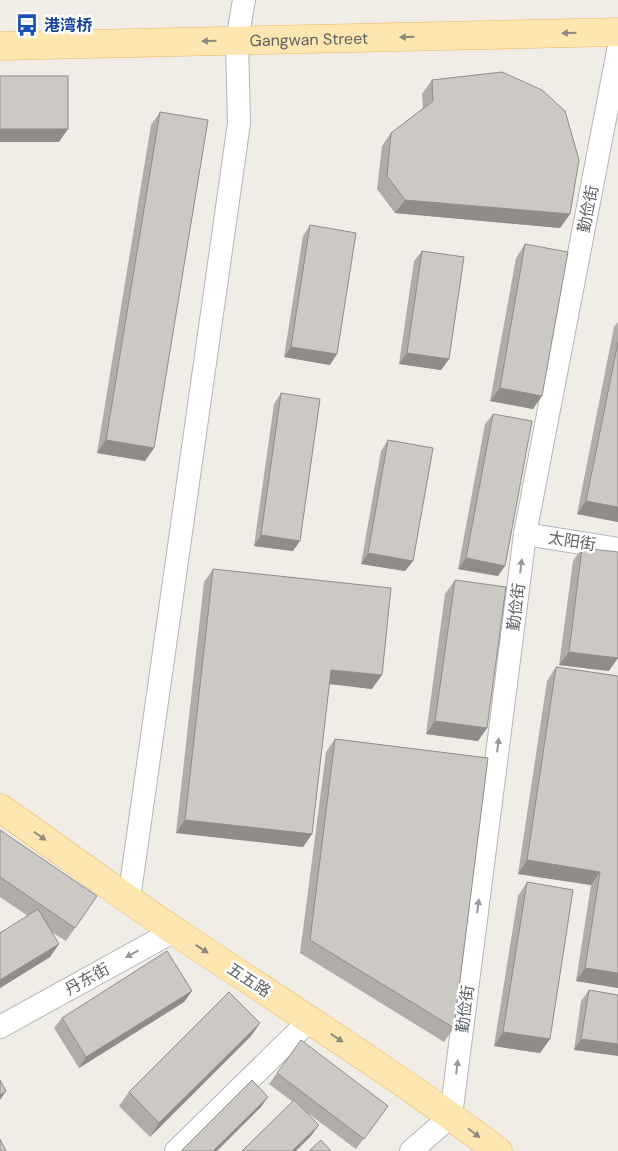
<svg xmlns="http://www.w3.org/2000/svg" width="618" height="1151" viewBox="0 0 618 1151" font-family="'DM Sans','Noto Sans SC',sans-serif">
<style>
.lines{fill:none;stroke-linecap:round;stroke-linejoin:round}
.minor-casing{stroke:#b2b5b9;stroke-width:24}
.major-casing{stroke:#eeb561;stroke-width:29}
.minor{stroke:#fff;stroke-width:22}
.major{stroke:#fde6af;stroke-width:28}
.wall{fill:#afaca9}
.shaded-wall{fill:#8f8c89}
.building{fill:#ccc8c4;stroke:#8f8c89}
.oneway{fill:#8e8a7d}
.oneway2{fill:#969a9c}
.labels{text-anchor:middle;dominant-baseline:central;stroke-width:5;stroke-linejoin:round;paint-order:stroke}
.transit-label{font-size:16px;font-weight:bold;fill:#164399;stroke:#fff;text-anchor:start}
.street-label{font-size:16px;fill:#5e6367;stroke:#fff}
</style>
<rect width="100%" height="100%" fill="#f0ede7"/>
<g class="lines">
<defs>
<g id="minor">
<path d="M525 534 618 549"/>
<path d="M129 899 239 123 237 41 244 0"/>
<path d="M0 1027 174 931"/>
<path d="M176 1151 310 1020"/>
<path d="M411 1151 451 1116 525 534 618 51"/>
</g>
<g id="major">
<path id="s1" d="M0 46 618 32"/>
<path d="M0 808C59 849 116 892 176 932 284 1004 394 1073 498 1151"/>
</g>
</defs>
<!-- minor casing -->
<use href="#minor" class="minor-casing"/>
<!-- major casing -->
<use href="#major" class="major-casing"/>
<!-- minor -->
<use href="#minor" class="minor"/>
<!-- major -->
<use href="#major" class="major"/>
</g>
<!-- wall -->
<g class="wall">
<path d="M432 80 570 214 560 228 395 213 377 189 382 146 391 133 423 108 422 94Z"/>
<path d="M160 112 154 448 145 461 97 453 151 125Z"/>
<path d="M310 225 330 365 284 357 303 236Z"/>
<path d="M525 244 533 409 490 401 516 258Z"/>
<path d="M422 251 449 359 441 370 399 364 414 261Z"/>
<path d="M618 322V522L577 514 614 327Z"/>
<path d="M281 393 293 551 254 546 274 404Z"/>
<path d="M493 414 498 576 458 569 485 424Z"/>
<path d="M388 440 413 561 405 571 361 564 381 451Z"/>
<path d="M582 548 609 671 559 665 573 561Z"/>
<path d="M213 569 372 689 329 684 312 834 303 847 176 833 204 582Z"/>
<path d="M455 580 487 728 478 741 426 734 445 594Z"/>
<path d="M556 667 618 676V988L576 981 591 885 518 874 547 681Z"/>
<path d="M335 739 454 1028 444 1042 300 953 326 752Z"/>
<path d="M0 830 97 896 66 941 53 933 50 957 0 988V933L28 916 0 897Z"/>
<path d="M527 882 550 1039 540 1053 494 1046 518 896Z"/>
<path d="M589 990 618 995 574 1050 581 1001Z"/>
<path d="M192 991 184 1002 79 1068 54 1028 62 1018Z"/>
<path d="M260 1023 251 1036 150 1137 119 1106 129 1092Z"/>
<path d="M277 1073 388 1106 356 1149 305 1111 311 1136 293 1102 269 1084Z"/>
</g>
<!-- shaded-wall -->
<g class="shaded-wall">
<path d="M0 129H68L59 142H0Z"/>
<path d="M405 200 570 214 560 228 395 213Z"/>
<path d="M291 347 337 354 330 365 284 357Z"/>
<path d="M407 353 449 359 441 370 399 364Z"/>
<path d="M500 388 542 396 533 409 490 401Z"/>
<path d="M106 440 154 448 145 461 97 453Z"/>
<path d="M586 501 618 507V522L577 514Z"/>
<path d="M261 535 300 541 293 551 254 546Z"/>
<path d="M368 553 413 561 405 571 361 564Z"/>
<path d="M466 558 505 566 498 576 458 569Z"/>
<path d="M569 652 618 658 609 671 559 665Z"/>
<path d="M331 670 382 675 372 689 321 683Z"/>
<path d="M435 721 487 728 478 741 426 734Z"/>
<path d="M185 820 312 834 303 847 176 833Z"/>
<path d="M527 860 600 872 591 885 518 874Z"/>
<path d="M59 944 50 957 0 988V980Z"/>
<path d="M585 968 618 973V988L576 981Z"/>
<path d="M192 991 184 1002 79 1068 86 1057Z"/>
<path d="M260 1023 251 1036 150 1137 159 1123Z"/>
<path d="M503 1032 550 1039 540 1053 494 1046Z"/>
<path d="M581 1039 618 1044V1056L574 1050Z"/>
<path d="M6 1091 0 1100V1095Z"/>
<path d="M268 1097 261 1107 217 1151H213Z"/>
<path d="M319 1125 311 1136 296 1151H292Z"/>
</g>
<!-- building -->
<g class="building">
<path d="M502 72 542 90 565 111 579 160 570 214 405 200 387 176 391 133 433 101 432 80Z"/>
<rect x="0" y="76" width="68" height="53"/>
<path d="M160 112 208 120 154 448 106 440Z"/>
<path d="M310 225 356 233 337 354 291 347Z"/>
<path d="M525 244 568 252 542 396 500 388Z"/>
<path d="M422 251 464 257 449 359 407 353Z"/>
<path d="M618 342V507L586 501Z"/>
<path d="M281 393 320 399 300 541 261 535Z"/>
<path d="M493 414 532 421 505 566 466 558Z"/>
<path d="M388 440 433 448 413 561 368 553Z"/>
<path d="M582 548 618 552V658L569 652Z"/>
<path d="M213 569 391 588 382 675 331 670 312 834 185 820Z"/>
<path d="M455 580 506 587 487 728 435 721Z"/>
<path d="M556 667 618 676V973L585 968 600 872 527 860Z"/>
<path d="M335 739 488 758 454 1028 310 940Z"/>
<path d="M0 830 97 896 75 928 0 877Z"/>
<path d="M527 882 573 890 550 1039 503 1032Z"/>
<path d="M38 909 59 944 0 980V933Z"/>
<path d="M167 951 192 991 86 1057 62 1018Z"/>
<path d="M589 990 618 995V1044L581 1039Z"/>
<path d="M229 992 260 1023 159 1123 129 1092Z"/>
<path d="M301 1040 388 1106 364 1139 277 1073Z"/>
<path d="M0 1080 6 1091 0 1095Z"/>
<path d="M252 1080 268 1097 213 1151H181Z"/>
<path d="M294 1100 319 1125 292 1151H242Z"/>
<path d="M0 1139 6 1151H0Z"/>
<path d="M321 1140 331 1151H309Z"/>
</g>
<!-- one-way arrows -->
<defs><path id="oneway-solid" d="M-6-.8H1V-3.2L6.5 0L1 3.2V.8H-6Z" transform="scale(1.25)"/></defs>
<g class="oneway">
<use href="#oneway-solid" transform="translate(569 33) rotate(179)"/>
<use href="#oneway-solid" transform="translate(407 37) rotate(179)"/>
<use href="#oneway-solid" transform="translate(209 41) rotate(179)"/>
<use href="#oneway-solid" transform="translate(40 836) rotate(35)"/>
<use href="#oneway-solid" transform="translate(202 949) rotate(33)"/>
<use href="#oneway-solid" transform="translate(337 1038) rotate(34)"/>
<use href="#oneway-solid" transform="translate(474 1133) rotate(37)"/>
</g>
<g class="oneway2">
<use href="#oneway-solid" transform="translate(521 566) rotate(-83)"/>
<use href="#oneway-solid" transform="translate(498 745) rotate(-83)"/>
<use href="#oneway-solid" transform="translate(478 906) rotate(-83)"/>
<use href="#oneway-solid" transform="translate(132 954) rotate(151)"/>
<use href="#oneway-solid" transform="translate(457 1067) rotate(-83)"/>
</g>
<!-- icons -->
<defs>
<symbol id="bus-bare" viewBox="-9 -9 18 18"><path d="M-5-6H5V4H4V6H2V4H-2V6H-4V4H-5ZM-3.5-4V0h7V-4ZM-3.5 1.2v1.5H-2V1.2ZM2 1.2v1.5H3.5V1.2Z" fill="#1a4fb4" stroke="#fff" stroke-width="2.5" paint-order="stroke"/></symbol>
</defs>
<g fill-rule="evenodd">
<use href="#bus-bare" x="11" y="9" width="32" height="32"/>
</g>
<g class="labels">
<!-- transit labels -->
<g class="transit-label">
<text x="44" y="25">港湾桥</text>
</g>
<!-- street labels -->
<g class="street-label">
<text stroke="none"><textPath href="#s1" startOffset="309">Gangwan Street</textPath></text>
<text transform="translate(588 209) rotate(-79)">勤俭街</text>
<text transform="translate(572 541) rotate(9)">太阳街</text>
<text transform="translate(516 607) rotate(-83)">勤俭街</text>
<text transform="translate(87 979) rotate(-29)">丹东街</text>
<text transform="translate(249 980) rotate(33)">五五路</text>
<text transform="translate(465 1009) rotate(-83)">勤俭街</text>
</g>
</g>
</svg>
